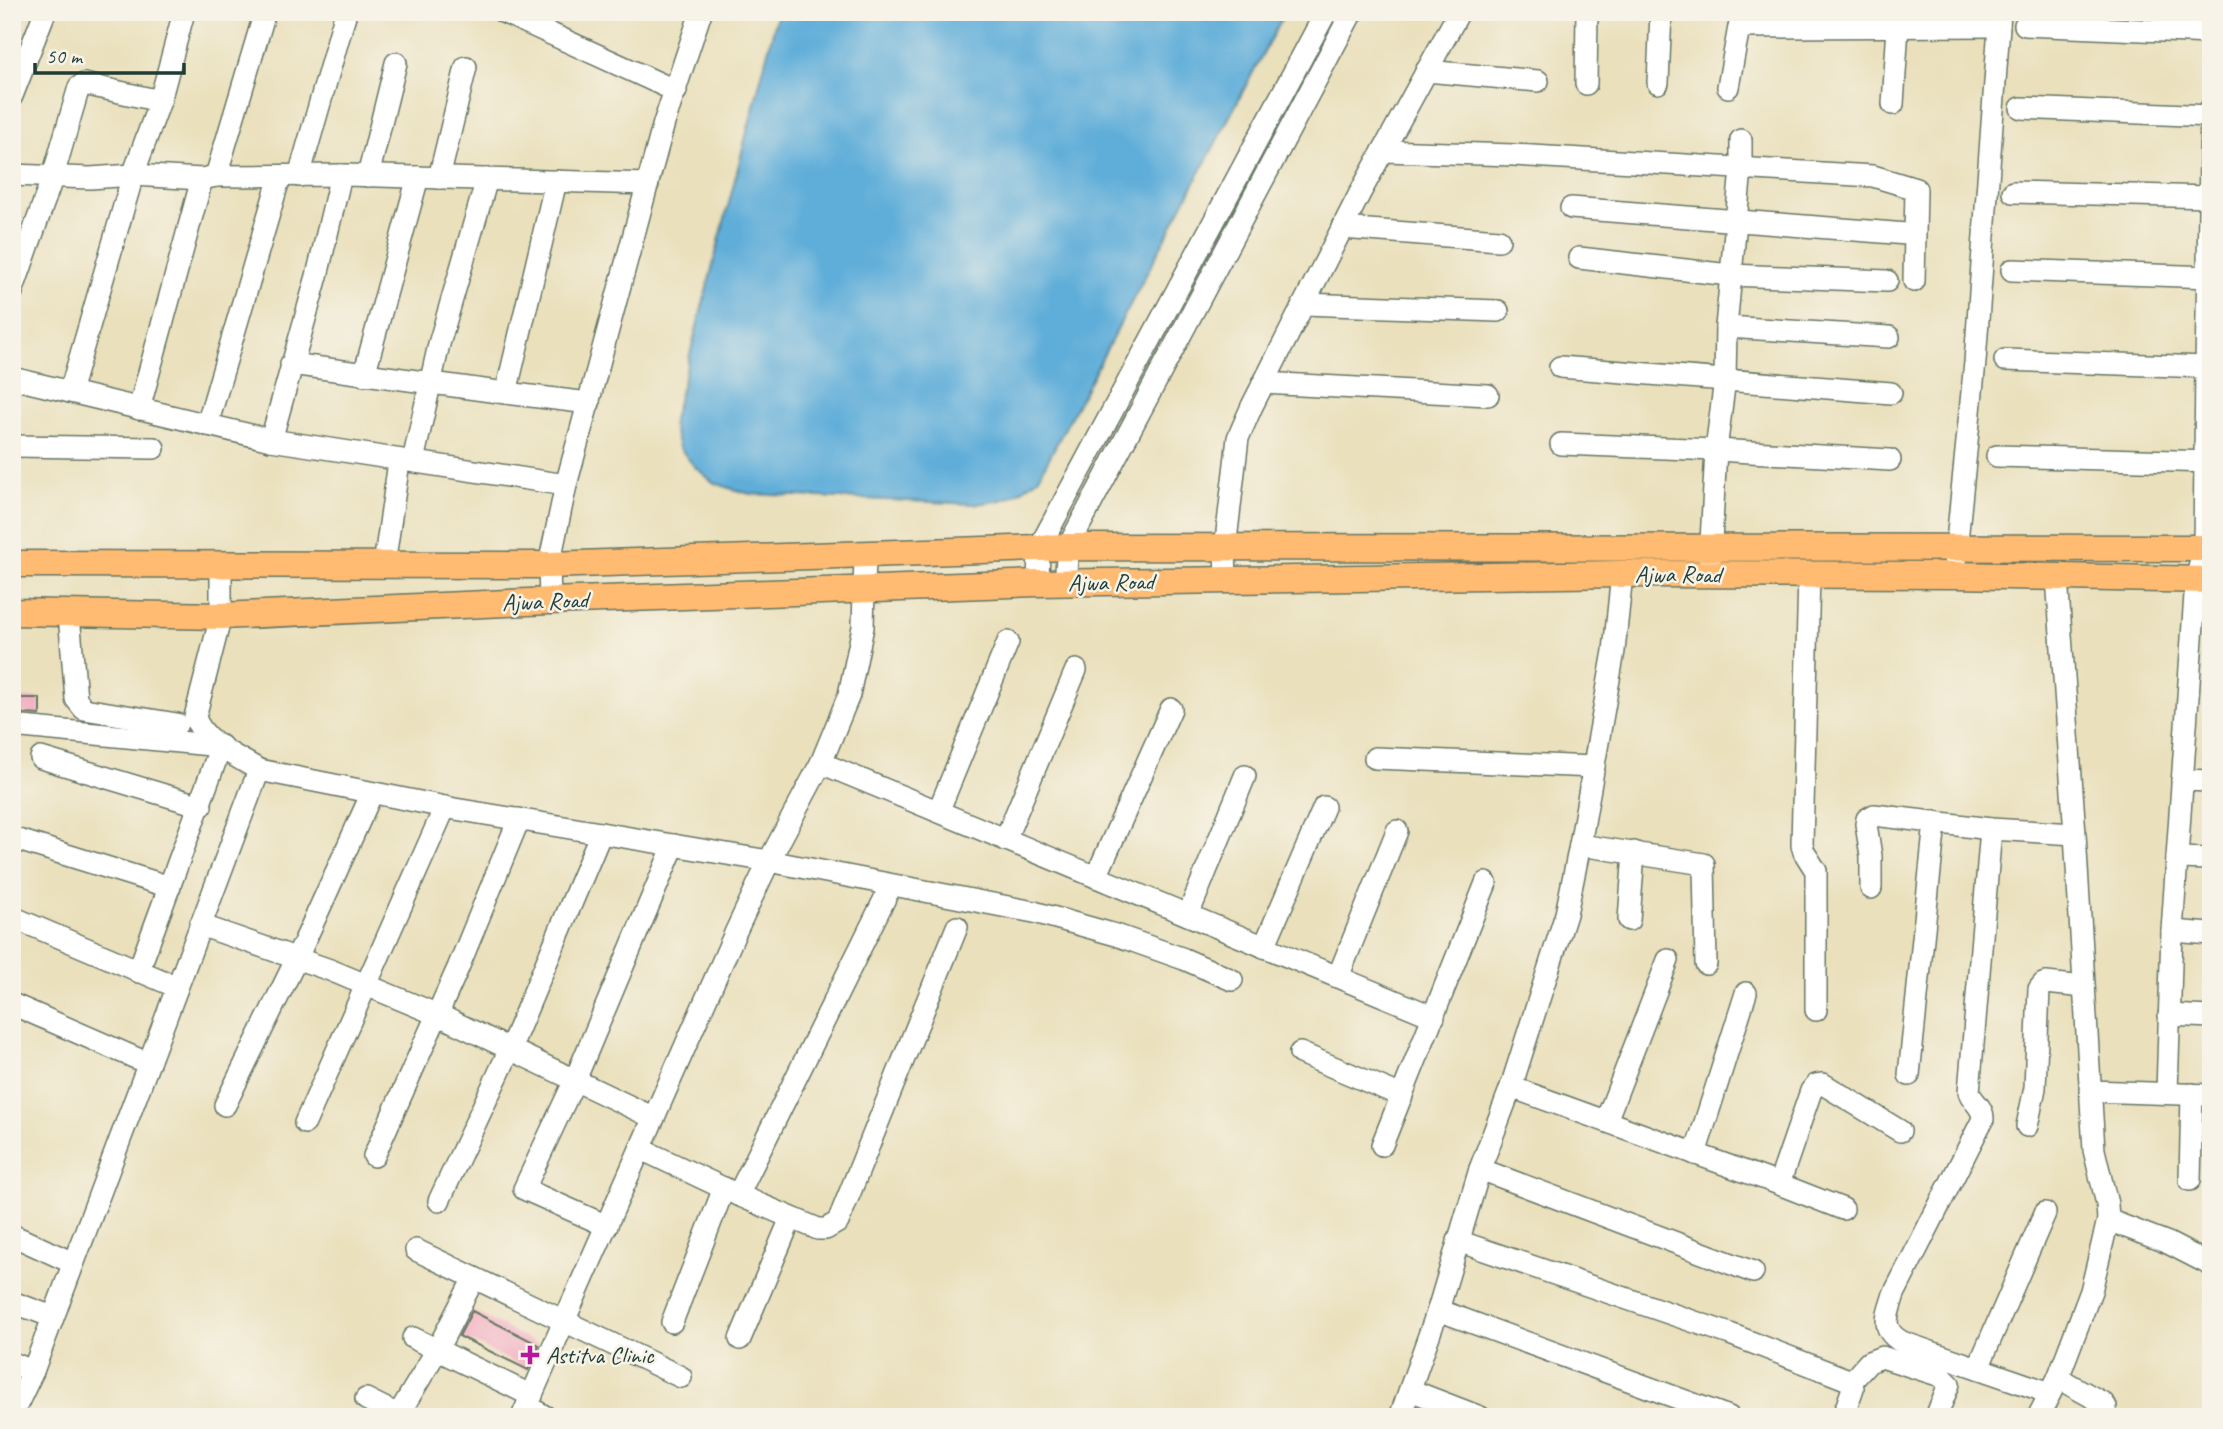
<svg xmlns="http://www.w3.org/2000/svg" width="2223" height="1429" viewBox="0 0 2223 1429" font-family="Caveat,sans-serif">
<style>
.water{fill:#5fadd9;stroke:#3f7586;stroke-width:2}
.building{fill:#f2a0ba}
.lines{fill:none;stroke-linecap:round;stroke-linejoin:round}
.minor-casing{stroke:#667664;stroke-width:24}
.major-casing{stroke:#667664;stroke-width:29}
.minor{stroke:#fff;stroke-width:21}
.major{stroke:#ffbb71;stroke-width:26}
.poi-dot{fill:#b5179e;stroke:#f7f3e8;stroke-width:2.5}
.labels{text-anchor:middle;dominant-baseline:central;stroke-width:5;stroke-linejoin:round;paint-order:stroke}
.street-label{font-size:24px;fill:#1f3d34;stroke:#f7f3e8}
.poi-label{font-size:24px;fill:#1f3d34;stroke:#f7f3e8;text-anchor:start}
</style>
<rect width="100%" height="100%" fill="#f7f3e8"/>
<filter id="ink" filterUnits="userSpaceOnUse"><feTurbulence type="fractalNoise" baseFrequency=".0143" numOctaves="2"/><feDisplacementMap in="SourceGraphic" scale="14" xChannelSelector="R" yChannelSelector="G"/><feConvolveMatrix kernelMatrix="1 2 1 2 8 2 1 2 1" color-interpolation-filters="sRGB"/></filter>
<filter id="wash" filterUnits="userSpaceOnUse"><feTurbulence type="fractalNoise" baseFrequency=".00686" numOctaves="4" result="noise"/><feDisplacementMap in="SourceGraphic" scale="28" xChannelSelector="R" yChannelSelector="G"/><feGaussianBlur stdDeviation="1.57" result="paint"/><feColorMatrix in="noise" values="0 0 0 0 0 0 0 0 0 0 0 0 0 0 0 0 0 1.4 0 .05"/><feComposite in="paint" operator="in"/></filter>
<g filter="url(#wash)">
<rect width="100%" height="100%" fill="#eae0bc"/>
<!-- water -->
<path class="water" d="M778 12H1285L1039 477C1016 497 1004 502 974 504L750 494 729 488 713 482 694 466 679 447 672 424Z"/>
<g id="blocks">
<!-- building -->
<g class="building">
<path d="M12 698H40V715L12 713Z"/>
<path d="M472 1311 539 1345 528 1370 459 1336Z"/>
</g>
</g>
</g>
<g filter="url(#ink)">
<use href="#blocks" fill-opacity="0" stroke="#667664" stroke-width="2"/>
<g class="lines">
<defs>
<g id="minor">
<path d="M503 12 676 91"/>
<path d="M2025 25 2211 33"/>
<path d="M1426 71 1538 81"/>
<path d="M1658 83 1661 12"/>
<path d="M1586 84 1587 12"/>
<path d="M1728 87 1739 27 1999 26"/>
<path d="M12 96 45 12"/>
<path d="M1893 104 1898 27"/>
<path d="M2021 108 2211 116"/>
<path d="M1383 151 1514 155 1873 176 1916 189 1914 281"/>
<path d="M12 175 90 178 133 175 202 179 216 176 346 175 648 184"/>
<path d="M216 176 265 12"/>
<path d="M299 176 346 12"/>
<path d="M368 176 396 63"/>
<path d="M439 178 466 67"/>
<path d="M2013 192 2211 197"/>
<path d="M1571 208 1907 234"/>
<path d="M1342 228 1499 240"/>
<path d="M1579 258 1730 275 1887 281"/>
<path d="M2012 270 2211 277"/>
<path d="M12 292 53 176 79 87 84 84 160 101"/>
<path d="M1304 304 1498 311"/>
<path d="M1726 327 1889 337"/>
<path d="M2005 360 2206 367 2211 108"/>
<path d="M291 364 506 393 556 181"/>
<path d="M1560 367 1891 393"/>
<path d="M364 375 418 177"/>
<path d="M12 378 271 440 566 485"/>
<path d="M1263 383 1488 395"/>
<path d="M70 392 133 175 160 101 184 12"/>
<path d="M506 393 589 403"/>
<path d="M139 409 202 179"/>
<path d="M207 425 280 176"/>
<path d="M271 440 317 276 341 175"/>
<path d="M1561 444 1716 450 1890 460"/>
<path d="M12 446 154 448"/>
<path d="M1997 456 2211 462"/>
<path d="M413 461 439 344 487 179"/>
<path d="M1710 560 1716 450 1725 379 1726 327 1741 169V140"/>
<path d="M1955 561 1975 362 2000 12"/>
<path d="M384 565 399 462"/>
<path d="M1809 575 1802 845 1804 852 1816 871V1010"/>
<path d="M1226 580 1225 549 1238 438 1252 406 1360 193 1459 12"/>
<path d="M1065 582 1068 547 1352 12"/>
<path d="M1038 583 1039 548 1326 12"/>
<path d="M550 601 549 565 566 485 664 123 701 12"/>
<path d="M69 614 76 699 84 709 177 724"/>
<path d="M12 726 221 746 138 972"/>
<path d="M41 758 201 806"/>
<path d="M1375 758 1594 767"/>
<path d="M821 763 1434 1017"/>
<path d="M259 770 455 809 769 861 1034 912 1116 935 1184 959 1232 980"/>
<path d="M2182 780 2211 781"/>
<path d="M938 812 1008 642"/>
<path d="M1991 829 1969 1092C1973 1103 1983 1106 1983 1119L1894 1294C1888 1315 1879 1329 1902 1342L2050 1393"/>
<path d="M12 838 170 887"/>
<path d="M1005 840 1076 670"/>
<path d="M1580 845 1704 864 1706 964"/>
<path d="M2177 858 2211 859"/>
<path d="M1096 877 1171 709"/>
<path d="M1871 888V856L1866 824 1867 819 1874 815 1991 829 2075 834"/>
<path d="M1188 915 1245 776"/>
<path d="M12 917 177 987"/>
<path d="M1629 920 1634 852"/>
<path d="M200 925 330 970 443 1017 654 1118"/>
<path d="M2172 931 2211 934"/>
<path d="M1264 947 1324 807"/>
<path d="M1338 977 1397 831"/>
<path d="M12 1004 147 1063"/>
<path d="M2169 1015 2211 1017"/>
<path d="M1300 1053 1402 1096"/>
<path d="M1909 1075 1935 822"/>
<path d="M1511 1087 1779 1184 1843 1209"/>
<path d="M2090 1091 2211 1095"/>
<path d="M2167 1093 2172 931 2196 580 2204 548 2206 367H2211"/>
<path d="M225 1105 297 958 372 793"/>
<path d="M1606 1121 1668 960"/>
<path d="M305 1123 445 807"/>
<path d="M2027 1126 2035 1088 2039 989 2043 984 2046 983 2084 987"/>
<path d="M1382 1145 1486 883"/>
<path d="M641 1149 738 1195 818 1229H826L838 1222 957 927"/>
<path d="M1695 1154 1746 993"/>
<path d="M374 1156 458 968 519 819"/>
<path d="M1480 1169 1753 1272"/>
<path d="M2190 1180 2192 1094"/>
<path d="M1779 1184 1811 1091 1816 1085 1823 1084 1900 1131"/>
<path d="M738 1195 891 886"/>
<path d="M439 1201 510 1049 601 833"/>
<path d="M2108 1220 2168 1243 2211 1265"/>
<path d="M607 1226 524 1189 575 1080 674 845"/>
<path d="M12 1235 73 1263"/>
<path d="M1458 1241 1730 1334 1846 1379 1851 1382 1853 1388 1843 1417"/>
<path d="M416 1250 681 1377"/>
<path d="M12 1302 53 1317"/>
<path d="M1438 1310 1729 1417"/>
<path d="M672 1322 724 1188"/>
<path d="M413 1338 532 1396"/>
<path d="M740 1339 791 1218"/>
<path d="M12 1363 33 1371"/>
<path d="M1978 1368 2045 1213"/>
<path d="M2058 1378 2103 1403 2106 1407 2105 1417"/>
<path d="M1851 1382 1869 1362 1882 1357 1941 1376 1949 1384 1936 1417"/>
<path d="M1410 1390 1480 1417"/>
<path d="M366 1399 402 1417"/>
<path d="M527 1406 546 1417"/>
<path d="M12 1415 33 1371 259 770C237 756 203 743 195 717L221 616V565"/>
<path d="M397 1417 437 1350 474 1278"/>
<path d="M522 1417 736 931 769 861 821 763 849 695 863 627 865 554"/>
<path d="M1400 1417 1438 1310 1480 1169 1511 1087 1566 914 1580 845 1614 651 1622 574"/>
<path d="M2038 1417 2058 1378 2091 1291 2108 1220 2107 1204 2094 1150 2075 834 2057 577"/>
</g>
<g id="major">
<path d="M12 564 549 565 1068 547 2211 548"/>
<path d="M12 612 221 616 550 601 1038 583 1622 574 1954 575 2211 580"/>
</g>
</defs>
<!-- minor casing -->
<use href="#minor" class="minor-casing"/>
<!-- major casing -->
<use href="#major" class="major-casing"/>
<!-- minor -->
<use href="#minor" class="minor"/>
<!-- major -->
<use href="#major" class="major"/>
</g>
</g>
<!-- markers -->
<path class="poi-dot" d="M526.5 1344.5h7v7h7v7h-7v7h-7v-7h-7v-7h7z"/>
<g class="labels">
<!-- street labels -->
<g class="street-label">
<text x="1678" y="574">Ajwa Road</text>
<text transform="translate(1111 582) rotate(-1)">Ajwa Road</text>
<text transform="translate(545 601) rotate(-2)">Ajwa Road</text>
</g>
<!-- poi labels -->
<g class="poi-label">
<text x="546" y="1355">Astitva Clinic</text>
</g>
</g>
<!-- margin -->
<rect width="2223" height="1429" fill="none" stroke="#f7f3e8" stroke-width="42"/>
<!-- scale -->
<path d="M35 63v10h149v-10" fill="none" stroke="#1f3d34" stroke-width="3.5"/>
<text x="46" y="63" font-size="21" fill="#1f3d34" stroke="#f7f3e8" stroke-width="5" paint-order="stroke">50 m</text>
</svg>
